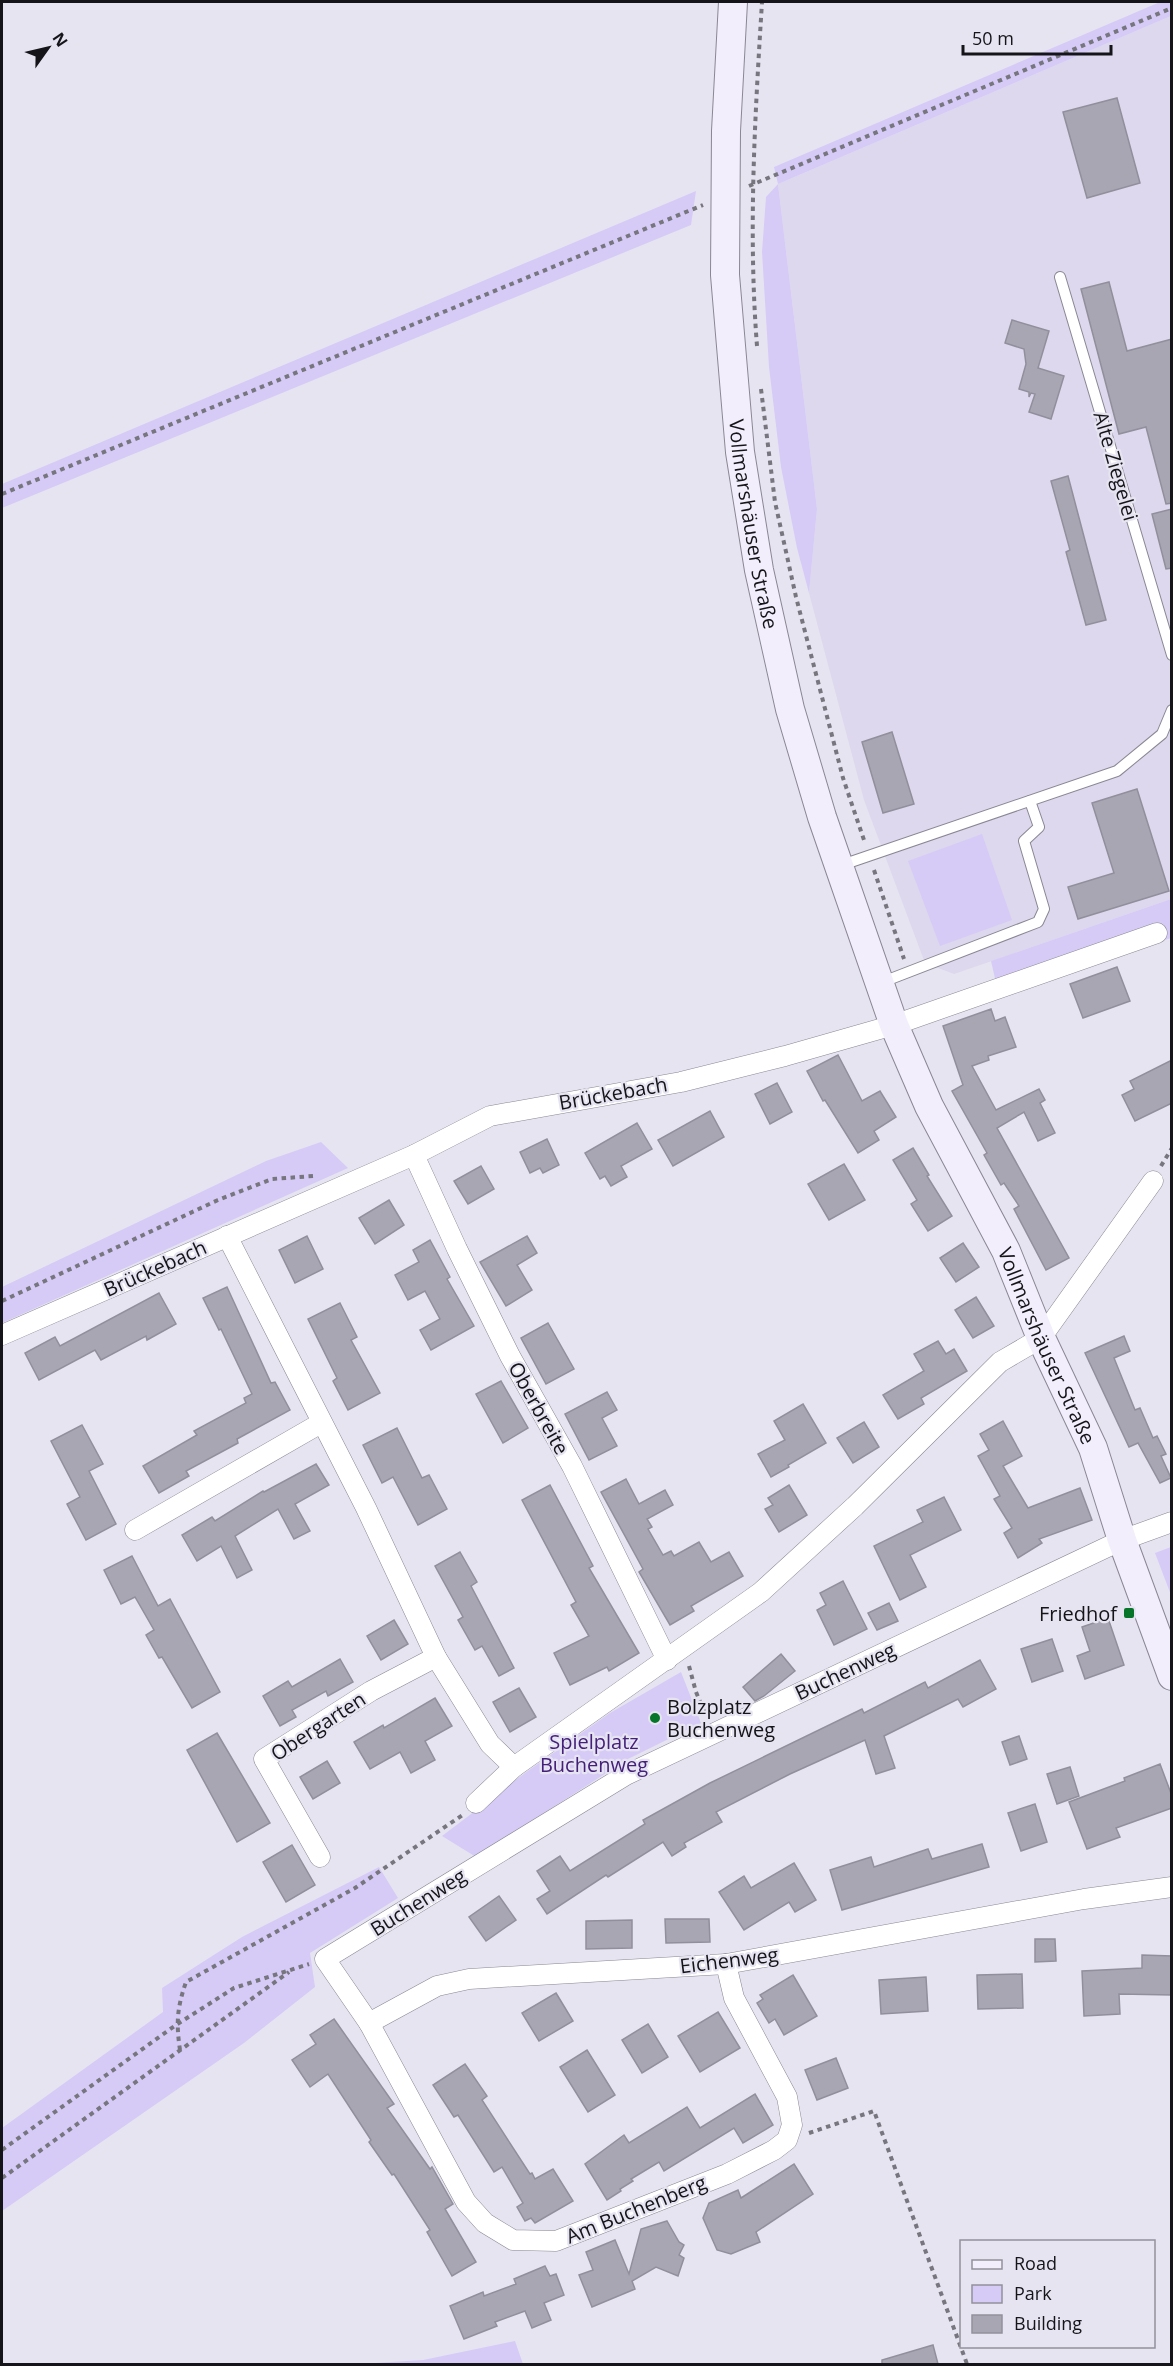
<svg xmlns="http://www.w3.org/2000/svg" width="1173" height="2366" viewBox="0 0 1173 2366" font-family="'Open Sans',sans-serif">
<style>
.built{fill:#ddd8ed}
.green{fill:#d6cbf6}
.building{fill:#a9a6b3;stroke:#928f9c;stroke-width:1.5}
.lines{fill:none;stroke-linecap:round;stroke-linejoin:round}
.lane-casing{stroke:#8a8793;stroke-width:12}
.street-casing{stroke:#8a8793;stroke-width:21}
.secondary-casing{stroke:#8a8793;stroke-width:30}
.path{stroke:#77757d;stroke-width:4;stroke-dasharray:4.5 4.5;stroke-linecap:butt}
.lane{stroke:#fff;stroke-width:10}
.street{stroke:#fff;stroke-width:20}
.secondary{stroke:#f2eefc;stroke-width:28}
.poi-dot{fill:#067529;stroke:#e7e4f1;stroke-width:2}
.labels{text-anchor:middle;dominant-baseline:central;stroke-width:4.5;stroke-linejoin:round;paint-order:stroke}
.street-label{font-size:20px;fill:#151419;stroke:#e7e4f1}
.poi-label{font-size:20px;fill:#151419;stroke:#e7e4f1;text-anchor:end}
.park-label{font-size:20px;fill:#45207a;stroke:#e7e4f1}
</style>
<rect width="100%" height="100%" fill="#e7e4f1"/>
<!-- built -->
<path class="built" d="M1171 16V899L954 974 925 963 864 800 809 593 817 509 778 184Z"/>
<!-- green -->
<g class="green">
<path d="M1160 2H1171V16L778 184 817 509 809 593 797 548 781 467 769 367 762 252 766 197 778 184 774 167Z"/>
<path d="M696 191 691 225 2 508V484Z"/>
<path d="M982 834 1012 920 940 946 908 861Z"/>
<path d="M1171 899V938L999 996 991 961Z"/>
<path d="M321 1142 348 1168 2 1323V1287L266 1161Z"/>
<path d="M1171 1547H1172L1171 1595 1155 1553Z"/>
<path d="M681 1672 701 1723 628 1759 476 1857 442 1836 525 1773 610 1713Z"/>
<path d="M379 1867 398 1898 310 1953 315 1987 244 2043 2 2211V2128L163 2012 162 1988 242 1937Z"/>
<path d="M515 2341 523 2364H358L423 2360Z"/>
</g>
<!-- building -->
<g class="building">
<path d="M1117 98 1140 183 1087 198 1063 112Z"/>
<path d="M1109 282 1127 351 1172 339V503L1166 504 1146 427 1119 434 1081 289Z"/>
<path d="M1012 320 1049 331 1038 368 1064 376 1051 419 1029 412 1035 394 1031 393 1029 397V392L1019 389 1026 364 1024 349 1005 343Z"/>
<path d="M1068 476 1106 620 1086 625 1066 552 1070 550 1051 481Z"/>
<path d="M1172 509V568L1166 569 1152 514Z"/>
<path d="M892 732 914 804 883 813 862 742Z"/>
<path d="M1137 789 1169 891 1078 919 1068 887 1114 873 1092 803Z"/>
<path d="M1117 967 1130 1001 1083 1018 1070 984Z"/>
<path d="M991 1009 995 1021 1005 1017 1016 1047 988 1056 989 1060 972 1066 996 1110 1039 1089 1045 1100 1040 1103 1055 1133 1038 1141 1024 1112 997 1128 1069 1258 1046 1270 1014 1209 1019 1206 1004 1183 1001 1185 984 1155 987 1153 952 1091 963 1085 943 1026Z"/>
<path d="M838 1055 862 1101 880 1091 896 1117 874 1131 879 1140 858 1153 825 1100 823 1101 807 1071Z"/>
<path d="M1172 1060V1103L1135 1121 1122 1095 1134 1089 1130 1081Z"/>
<path d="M777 1083 792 1112 770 1124 755 1094Z"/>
<path d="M710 1111 724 1137 673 1166 658 1140Z"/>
<path d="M637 1123 652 1149 621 1166 627 1177 611 1186 605 1176 600 1179 585 1153Z"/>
<path d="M547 1139 559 1165 543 1173 540 1168 530 1173 520 1152Z"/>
<path d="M913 1148 929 1175 927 1176 952 1216 928 1231 911 1204 917 1200 893 1160Z"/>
<path d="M844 1164 865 1200 829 1220 808 1184Z"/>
<path d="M481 1166 494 1189 468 1204 454 1181Z"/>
<path d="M389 1200 404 1225 375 1244 359 1218Z"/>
<path d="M307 1236 323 1269 295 1283 279 1250Z"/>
<path d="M527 1236 537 1253 517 1265 532 1290 506 1306 480 1262Z"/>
<path d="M430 1240 450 1277 447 1279 474 1326 431 1350 420 1330 440 1319 425 1291 408 1300 395 1275 419 1262 413 1250Z"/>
<path d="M963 1243 979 1267 956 1282 940 1258Z"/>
<path d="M227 1287 271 1383 275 1382 290 1410 237 1439 238 1443 186 1471 189 1476 159 1493 143 1466 197 1435 194 1431 246 1403 244 1398 252 1394 221 1329 219 1330 203 1298Z"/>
<path d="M159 1293 176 1324 147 1340 146 1336 101 1360 95 1350 39 1380 25 1353 55 1337 60 1346Z"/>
<path d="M976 1297 994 1326 973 1338 955 1310Z"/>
<path d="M340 1303 357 1337 351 1340 380 1393 348 1410 333 1381 337 1378 308 1319Z"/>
<path d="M548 1323 574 1369 546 1384 521 1338Z"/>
<path d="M1124 1336 1130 1351 1114 1358 1135 1410 1140 1408 1153 1438 1157 1436 1166 1454 1161 1456 1171 1478 1160 1483 1138 1443 1129 1447 1085 1353Z"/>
<path d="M938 1341 946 1354 954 1349 967 1371 921 1398 924 1404 898 1419 883 1395 924 1371 914 1354Z"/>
<path d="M501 1381 528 1428 503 1443 476 1394Z"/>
<path d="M607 1392 617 1410 602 1418 617 1446 589 1460 565 1414Z"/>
<path d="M803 1404 826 1443 788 1465 789 1467 771 1477 758 1454 785 1440 774 1421Z"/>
<path d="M1003 1421 1022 1456 1003 1466 1028 1508 1080 1488 1092 1520 1039 1539 1042 1543 1018 1558 1004 1533 1012 1528 994 1499 1000 1496 978 1456 989 1450 980 1434Z"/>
<path d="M864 1422 879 1447 853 1463 837 1438Z"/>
<path d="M82 1425 103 1464 89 1471 116 1524 86 1540 67 1504 80 1497 51 1441Z"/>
<path d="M397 1428 422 1478 429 1475 447 1509 418 1525 393 1477 382 1483 363 1445Z"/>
<path d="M316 1464 329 1485 295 1504 310 1531 294 1539 278 1509 235 1536 252 1570 237 1578 221 1546 197 1561 182 1535 212 1517 215 1521 263 1491 264 1492Z"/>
<path d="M626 1479 639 1504 665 1490 673 1505 647 1519 652 1527 648 1529 663 1555 671 1551 674 1556 699 1542 711 1562 729 1552 743 1576 691 1606 694 1611 670 1625 639 1572 643 1569 601 1492Z"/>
<path d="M550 1485 593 1566 589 1568 639 1653 609 1671 607 1667 570 1685 554 1653 589 1636 571 1605 576 1602 522 1500Z"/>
<path d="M789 1485 807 1515 779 1532 765 1509 773 1505 768 1498Z"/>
<path d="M944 1497 961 1530 910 1555 926 1587 900 1600 874 1546 923 1522 917 1510Z"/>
<path d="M460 1552 477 1582 471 1586 514 1668 499 1676 482 1646 475 1650 458 1620 463 1617 435 1566Z"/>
<path d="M132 1556 158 1606 170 1599 220 1692 192 1708 162 1657 159 1658 146 1635 154 1630 135 1597 121 1604 104 1570Z"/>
<path d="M843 1581 867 1629 834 1645 817 1610 826 1605 820 1593Z"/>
<path d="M889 1603 898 1621 877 1630 868 1613Z"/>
<path d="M1108 1618 1124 1665 1085 1679 1077 1656 1090 1651 1082 1627Z"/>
<path d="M394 1620 408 1644 381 1660 367 1636Z"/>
<path d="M1052 1639 1063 1671 1032 1682 1021 1649Z"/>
<path d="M781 1654 795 1671 764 1696 755 1701 743 1687Z"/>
<path d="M340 1659 353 1682 328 1696 326 1691 292 1710 296 1717 280 1726 263 1696 288 1681 292 1687Z"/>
<path d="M980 1660 996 1689 963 1707 958 1699 884 1736 895 1768 876 1774 865 1740 790 1774 716 1812 722 1822 684 1843 686 1847 672 1856 663 1842 608 1877 606 1875 547 1914 537 1899 550 1891 537 1871 560 1856 570 1871 645 1824 643 1820 710 1783 862 1709 864 1713 925 1682 928 1688Z"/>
<path d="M519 1688 536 1717 510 1732 493 1702Z"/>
<path d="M435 1698 452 1726 425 1741 435 1760 411 1773 400 1752 370 1769 354 1742 383 1725 384 1728Z"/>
<path d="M217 1733 270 1823 237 1842 187 1750Z"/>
<path d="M1019 1736 1027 1759 1010 1765 1002 1742Z"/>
<path d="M327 1761 340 1783 313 1799 300 1777Z"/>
<path d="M1160 1764 1172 1796V1808L1116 1828 1120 1837 1087 1849 1069 1802 1125 1781 1124 1778Z"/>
<path d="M1070 1767 1079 1796 1057 1804 1047 1774Z"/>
<path d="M1035 1804 1047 1842 1021 1851 1008 1813Z"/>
<path d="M982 1844 989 1867 842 1910 830 1870 871 1857 874 1867 928 1849 932 1859Z"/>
<path d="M292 1845 315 1885 286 1902 263 1862Z"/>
<path d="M794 1863 816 1900 795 1912 789 1902 744 1930 719 1892 744 1876 751 1888Z"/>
<path d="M499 1896 516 1920 486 1941 469 1917Z"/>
<path d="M665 1919H709L710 1942 666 1943Z"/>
<path d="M632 1920V1948L586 1949V1921Z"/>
<path d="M1035 1939H1055L1056 1961 1035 1962Z"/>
<path d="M1142 1955 1172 1956V1995L1119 1994 1120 2014 1084 2016 1082 1971 1142 1968Z"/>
<path d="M1022 1974 1023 2008 978 2009 977 1975Z"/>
<path d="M793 1975 817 2016 784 2035 775 2019 769 2023 757 2003 763 1999 760 1995Z"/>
<path d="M926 1977 928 2011 881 2014 879 1980Z"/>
<path d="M556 1993 573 2021 539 2041 522 2013Z"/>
<path d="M718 2012 740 2048 700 2072 678 2036Z"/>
<path d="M334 2019 394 2104 387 2108 430 2169 432 2167 453 2204 445 2209 476 2262 452 2276 427 2232 430 2230 394 2174 392 2175 369 2142 371 2140 328 2074 310 2087 292 2060 316 2044 310 2035Z"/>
<path d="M648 2024 668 2057 642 2073 622 2040Z"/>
<path d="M587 2050 615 2095 588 2112 560 2067Z"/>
<path d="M836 2058 848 2088 817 2100 805 2070Z"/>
<path d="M465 2064 487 2096 482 2100 530 2174 532 2173 535 2179 553 2169 573 2201 535 2223 531 2218 525 2221 517 2207 523 2203 502 2167 494 2172 458 2115 454 2117 433 2085Z"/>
<path d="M755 2094 773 2125 743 2143 734 2128 664 2171 659 2162 631 2179 633 2181 620 2189 621 2191 607 2200 585 2164 624 2135 629 2143 687 2107 700 2128Z"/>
<path d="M794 2164 813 2194 756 2232 760 2242 731 2254 717 2250 703 2218 709 2203 738 2190 741 2198Z"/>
<path d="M667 2221 679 2242 684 2245 679 2255 684 2258 678 2276 656 2267 632 2281 635 2289 592 2307 579 2275 593 2270 586 2252 615 2240 629 2274 641 2229Z"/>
<path d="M545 2266 550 2276 556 2274 564 2295 544 2303 551 2320 532 2328 525 2311 495 2322 497 2326 464 2339 450 2306 483 2292 484 2296 516 2284 514 2279Z"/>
<path d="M933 2345 938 2364H882V2360Z"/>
</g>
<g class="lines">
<defs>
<g id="lane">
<path d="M1060 277 1172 655"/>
<path d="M839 866 1117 771 1162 734 1172 710"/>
<path d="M880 983 1038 922 1044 909 1024 841 1039 827 1030 801"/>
</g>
<g id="street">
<path d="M414 1155 457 1249 510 1356 572 1466 667 1660"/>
<path d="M227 1236 366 1508 436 1657 490 1744 514 1767"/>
<path d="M2 1335 414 1155 490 1116 681 1082 785 1056 894 1025 1157 933"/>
<path d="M1172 1522 1122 1540 626 1775 325 1959 369 2023 437 1986 469 1979 726 1964 1084 1899 1172 1887"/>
<path d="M135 1530 321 1423"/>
<path d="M476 1803 514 1767 761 1592 855 1506 1000 1362 1041 1338 1153 1181"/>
<path d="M320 1857 264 1759 371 1691 436 1657"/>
<path d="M369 2023 466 2202 485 2223 513 2240 556 2241 727 2174 774 2150 787 2140 792 2125 787 2097 734 1998 726 1964"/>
</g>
<g id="secondary">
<path id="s1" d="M733 2 726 131 725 275 740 452 759 570 790 709 822 817 894 1025 929 1106 1006 1251 1041 1338 1093 1448 1122 1540 1172 1676"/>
</g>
</defs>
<!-- lane casing -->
<use href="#lane" class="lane-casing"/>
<!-- street casing -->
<use href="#street" class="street-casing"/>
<!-- secondary casing -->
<use href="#secondary" class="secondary-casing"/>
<!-- path -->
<g class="path">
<path d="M749 186 1172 8"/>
<path d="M757 346C748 231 755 116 762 2"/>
<path d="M761 389 775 502 796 597 843 778 865 843"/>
<path d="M2 494 703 205"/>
<path d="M874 870 904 959"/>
<path d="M1161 1166 1172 1148"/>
<path d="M2 1301 218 1200 272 1179 313 1176"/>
<path d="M689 1666 696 1692 706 1716"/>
<path d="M180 2050C176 2023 177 2008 186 1982L355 1888 464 1814"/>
<path d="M809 2133 874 2111 967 2364"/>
<path d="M2 2150 176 2025 234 1988 309 1964"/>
<path d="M2 2178 289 1972"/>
</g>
<!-- lane -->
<use href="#lane" class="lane"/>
<!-- street -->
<use href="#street" class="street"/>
<!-- secondary -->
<use href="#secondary" class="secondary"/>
</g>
<!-- markers -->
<g class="poi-dot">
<rect x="1123" y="1607" width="12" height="12" rx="3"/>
<circle cx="655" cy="1718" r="6"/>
</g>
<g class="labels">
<!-- street labels -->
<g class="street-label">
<text transform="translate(1116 466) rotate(74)">Alte Ziegelei</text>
<text stroke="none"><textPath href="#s1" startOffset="524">Vollmarshäuser Straße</textPath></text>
<text transform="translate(613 1093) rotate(-10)">Brückebach</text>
<text transform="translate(155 1268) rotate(-24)">Brückebach</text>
<text stroke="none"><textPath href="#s1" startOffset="1401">Vollmarshäuser Straße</textPath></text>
<text transform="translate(539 1408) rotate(61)">Oberbreite</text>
<text transform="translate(845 1671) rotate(-25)">Buchenweg</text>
<text transform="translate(318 1726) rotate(-33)">Obergarten</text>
<text transform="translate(418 1902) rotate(-32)">Buchenweg</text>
<text transform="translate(729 1960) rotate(-7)">Eichenweg</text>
<text transform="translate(636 2209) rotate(-22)">Am Buchenberg</text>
</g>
<!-- poi labels -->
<g class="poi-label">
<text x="1117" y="1613">Friedhof</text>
<text x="667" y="1706" text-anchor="start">Bolzplatz<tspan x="667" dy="23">Buchenweg</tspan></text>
</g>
<!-- park labels -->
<g class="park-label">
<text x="594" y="1741">Spielplatz<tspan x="594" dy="23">Buchenweg</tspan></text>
</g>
</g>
<!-- border -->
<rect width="1173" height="2366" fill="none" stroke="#151419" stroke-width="6"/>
<!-- legend -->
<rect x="960" y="2240" width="195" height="108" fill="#e7e4f1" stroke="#93919b" stroke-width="1.5"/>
<rect x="972" y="2260" width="30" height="9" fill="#f2eefc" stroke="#93919b" stroke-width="1.5"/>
<text x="1014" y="2270" font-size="18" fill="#151419">Road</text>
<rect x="972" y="2285" width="30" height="18" fill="#d6cbf6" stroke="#93919b" stroke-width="1.5"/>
<text x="1014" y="2300" font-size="18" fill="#151419">Park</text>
<rect x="972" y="2315" width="30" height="18" fill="#a9a6b3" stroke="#93919b" stroke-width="1.5"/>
<text x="1014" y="2330" font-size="18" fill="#151419">Building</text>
<!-- north arrow -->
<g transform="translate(48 48) rotate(56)" stroke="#e7e4f1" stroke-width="4.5" paint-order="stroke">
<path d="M0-4.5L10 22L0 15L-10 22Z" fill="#151419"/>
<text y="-9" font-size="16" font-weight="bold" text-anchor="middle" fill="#151419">N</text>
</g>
<!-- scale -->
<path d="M963 45v9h148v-9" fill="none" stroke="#151419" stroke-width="3"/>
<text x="972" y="45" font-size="18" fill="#151419" stroke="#e7e4f1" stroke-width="4.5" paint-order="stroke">50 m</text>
</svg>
